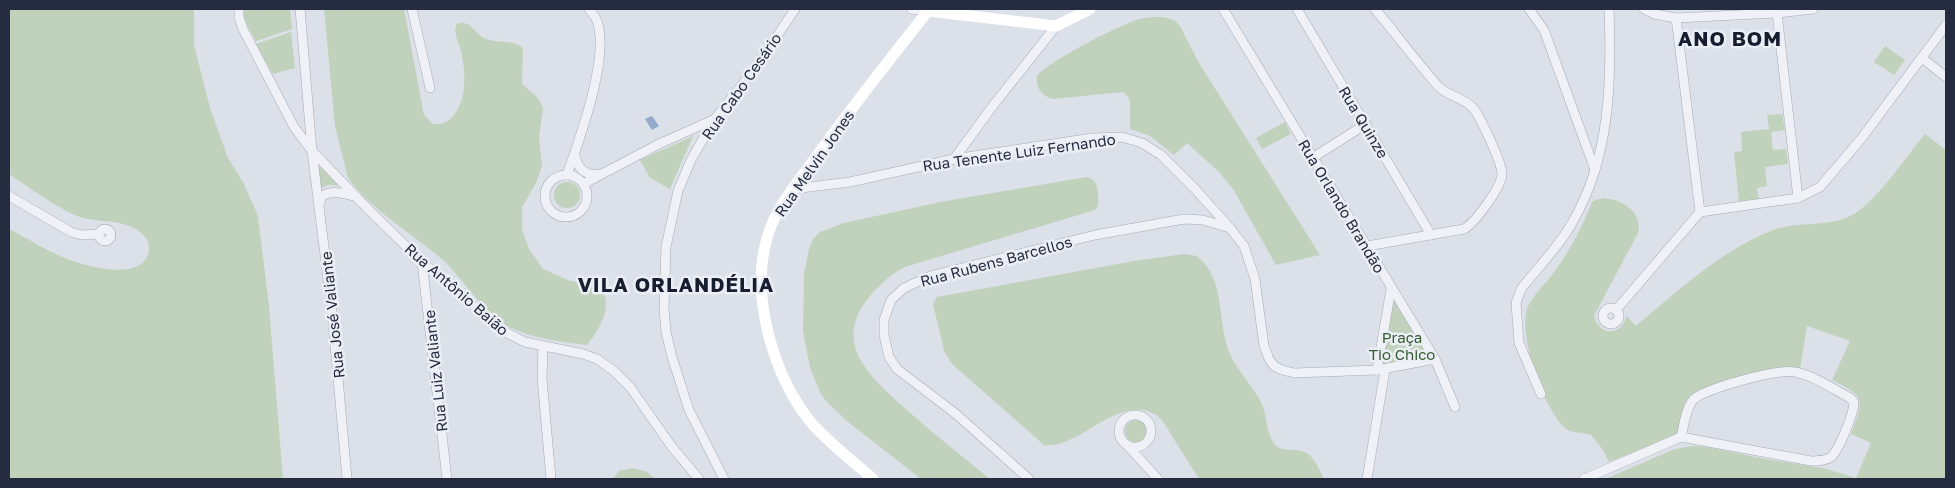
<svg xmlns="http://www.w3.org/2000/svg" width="1955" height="488" viewBox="0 0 1955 488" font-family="'Golos Text',sans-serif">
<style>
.green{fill:#c0d2bc}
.water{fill:#93aacb}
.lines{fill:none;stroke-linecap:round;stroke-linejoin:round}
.street-casing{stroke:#a5aab5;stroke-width:10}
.street{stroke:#eff1f6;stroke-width:9}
.secondary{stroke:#fff;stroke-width:11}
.labels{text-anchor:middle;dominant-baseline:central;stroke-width:5;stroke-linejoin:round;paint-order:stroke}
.street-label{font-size:15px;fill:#252c3f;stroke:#ebeff5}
.park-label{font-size:15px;fill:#365c31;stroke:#ebeff5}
.district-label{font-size:20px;font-weight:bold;letter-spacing:1px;fill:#171e30;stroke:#ebeff5}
</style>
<rect width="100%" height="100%" fill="#dce0e8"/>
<!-- green -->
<g class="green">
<path d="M9 9H194V45L210 108 228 158 243 182 258 216 269 306 283 479H9V229C28 239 47 251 67 259 85 266 138 281 148 255 150 249 149 242 145 237 129 217 98 224 77 216 56 207 28 187 9 174Z"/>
<path d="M243 9H290L292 29 256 41 245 21Z"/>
<path d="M324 9H404L424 115 433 124C443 125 451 121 456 112 468 93 465 68 460 47 457 39 453 32 457 24 471 19 473 32 484 38 496 44 512 39 523 48L522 84 539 99 543 108 539 137 542 166 536 183 522 207V229L529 249 543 269 570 281 581 283 594 282C618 298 601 328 587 345 562 342 537 339 513 329 484 315 466 282 443 260 412 233 373 212 348 178L335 126Z"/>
<path d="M1163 17 1174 20 1180 26 1199 63 1320 255 1276 265 1233 189 1218 171 1187 143 1174 155 1150 136 1130 129V101L1126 94 1122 92 1054 99C1043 97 1035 88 1037 76 1049 61 1116 27 1136 20 1145 17 1154 17 1163 17Z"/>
<path d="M291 32 295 68 273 74 256 44Z"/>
<path d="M1885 46 1905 60 1894 75 1874 62Z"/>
<path d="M1782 114 1785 130 1771 132 1773 150 1786 149 1788 164 1765 167 1767 186 1757 188 1759 200 1739 202 1734 152 1742 151 1741 132 1769 129 1767 115Z"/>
<path d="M1285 122 1291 134 1262 149 1256 138Z"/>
<path d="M1925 134 1946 150V479H1605L1675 449 1692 446 1708 447 1765 459 1823 468 1856 478 1871 443 1851 434C1864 399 1866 397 1832 380L1850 341 1807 326 1800 369 1698 394 1679 434 1609 462 1603 450 1591 435C1583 432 1572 434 1565 428 1544 410 1518 336 1527 309 1532 295 1546 284 1554 272 1570 251 1582 227 1592 202 1608 191 1645 208 1638 233L1594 316C1596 327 1608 336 1618 329 1623 327 1625 320 1627 316L1636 326C1676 292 1723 249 1773 230 1800 220 1833 229 1857 212 1880 196 1906 157 1925 134Z"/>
<path d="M693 136 670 189 650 178 640 160Z"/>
<path d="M315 159 345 187C336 185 325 182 319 191Z"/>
<path d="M1087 177C1100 180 1098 195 1098 206L1095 210 905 267C891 274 880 284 870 296 829 345 873 379 908 411 935 435 963 457 990 479H921L848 422 825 400 820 392 810 368 803 331 804 274 809 249 813 239 820 232 844 223 940 202Z"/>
<circle cx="567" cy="195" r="13"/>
<path d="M1184 254 1197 256C1227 280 1216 322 1230 354 1238 372 1252 385 1261 402 1267 414 1266 431 1273 442 1281 455 1297 446 1308 454 1315 459 1320 471 1324 479H1199L1162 420C1125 385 1081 450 1044 445L952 364 944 351 933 304 937 297 1134 261Z"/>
<path d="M1393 297 1431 358 1382 367Z"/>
<circle cx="1136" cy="431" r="11"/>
<path d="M633 468 647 472 655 479H613L619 471Z"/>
</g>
<!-- water -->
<path class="water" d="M652 116 659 126 652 130 645 119Z"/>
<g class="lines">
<defs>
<g id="street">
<path d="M239 9V17L243 29 294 127 312 151 369 210 422 262 503 331 525 342 583 354 597 359 614 371 630 387 672 447 699 479"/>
<path d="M300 9 312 151 332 311 347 479"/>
<path d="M412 9 430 88"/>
<path d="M911 9 928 11"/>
<path d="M1223 9 1435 359 1455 407"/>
<path d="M1297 9 1431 235"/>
<path d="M1529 9 1544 30 1595 170"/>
<path d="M1644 9 1654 14 1676 18 1777 13 1813 9"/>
<path d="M1777 13 1798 198"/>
<path d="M1676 18 1700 212"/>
<path d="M1922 58 1946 77"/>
<path d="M575 155C577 168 586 177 600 174"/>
<path d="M1314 157 1366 124"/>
<path d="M954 159 992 107 1056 26"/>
<circle cx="566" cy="196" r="21"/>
<path d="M567 175C580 138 606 66 599 29 598 20 594 15 589 9"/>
<path d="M583 184 661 143 713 120"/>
<path d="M793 189 850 182 954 159 1093 138 1122 137 1142 143 1161 155 1196 190 1230 228 1244 246 1255 279 1264 346 1269 359 1274 366 1282 370 1294 373 1377 370 1435 359"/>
<path d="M9 196 71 232 82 235 99 234"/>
<path d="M319 205 322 196C333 189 344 194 355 196"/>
<circle cx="105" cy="235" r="6"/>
<path d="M1367 246 1464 229C1475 223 1502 186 1502 174 1502 163 1480 116 1473 108 1463 97 1447 96 1438 86 1416 61 1396 34 1375 9"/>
<path d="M422 262 447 479"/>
<circle cx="1611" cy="316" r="8"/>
<path d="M1616 310 1700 212 1798 198 1820 187 1861 139 1946 25"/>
<path d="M543 346 542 378 551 479"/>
<path d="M1377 370 1391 289"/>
<path d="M1541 394 1519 343 1516 303 1521 289C1538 267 1559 247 1572 223 1610 159 1612 81 1609 9"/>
<circle cx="1135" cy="431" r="16"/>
<path d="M1126 444 1158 479"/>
<path d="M724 479 689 410 672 357 666 332 664 309 666 247 678 191 691 160 714 120 757 66 795 9"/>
<path d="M1029 479 956 414 897 369 889 357 884 335V320L891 300 904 288 930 276 1095 235 1184 219 1203 220 1230 228"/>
<path d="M1367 479 1385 370"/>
<path d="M1584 479 1681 437 1811 461C1818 461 1825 461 1831 457 1839 450 1854 413 1854 402L1850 398C1833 389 1815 376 1795 372 1779 368 1703 389 1693 400 1685 410 1684 426 1681 437"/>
</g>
</defs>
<!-- street casing -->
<use href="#street" class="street-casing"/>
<!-- street -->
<use href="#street" class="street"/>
<!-- secondary -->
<path class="secondary" d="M873 479C853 461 826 441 809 420 774 375 751 299 766 242 773 211 795 186 813 161 850 110 889 60 928 11L1056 26 1090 9"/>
</g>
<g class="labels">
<!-- street labels -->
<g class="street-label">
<text transform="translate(741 86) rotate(-55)">Rua Cabo Cesário</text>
<text transform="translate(1364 122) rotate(59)">Rua Quinze</text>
<text transform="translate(1019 152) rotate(-8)">Rua Tenente Luiz Fernando</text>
<text transform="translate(814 163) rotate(-55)">Rua Melvin Jones</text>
<text transform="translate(1342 206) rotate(59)">Rua Orlando Brandão</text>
<text transform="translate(996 261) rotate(-15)">Rua Rubens Barcellos</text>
<text transform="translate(457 289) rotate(41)">Rua Antônio Baião</text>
<text transform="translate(332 315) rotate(-96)">Rua José Valiante</text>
<text transform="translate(435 371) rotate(-96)">Rua Luiz Valiante</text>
</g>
<!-- park labels -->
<g class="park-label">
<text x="1402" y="337">Praça<tspan x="1402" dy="17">Tio Chico</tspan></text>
</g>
<!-- district labels -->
<g class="district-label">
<text x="1730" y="38">ANO BOM</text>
<text x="676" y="284">VILA ORLANDÉLIA</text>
</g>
</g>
<!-- border -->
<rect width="1955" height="488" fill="none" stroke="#252c3f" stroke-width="20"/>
</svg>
